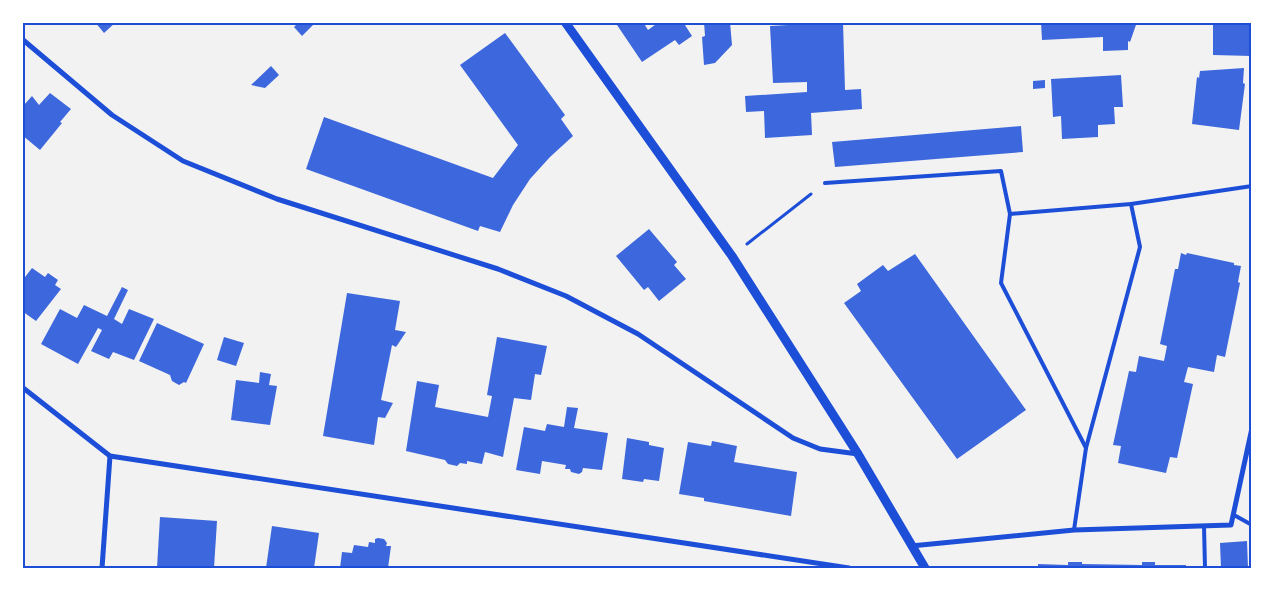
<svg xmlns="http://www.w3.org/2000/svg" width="1274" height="591" viewBox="0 0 1274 591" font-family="'Exo 2',sans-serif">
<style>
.building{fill:#3d67dc}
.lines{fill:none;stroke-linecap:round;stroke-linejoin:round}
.path{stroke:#1d4ed8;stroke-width:3}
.service{stroke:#1d4ed8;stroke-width:4}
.minor{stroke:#1d4ed8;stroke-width:5}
.tertiary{stroke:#1d4ed8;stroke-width:9}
.neatline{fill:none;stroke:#1d4ed8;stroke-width:2}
</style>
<rect width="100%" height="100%" fill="#f2f2f2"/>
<!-- building -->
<g class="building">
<path d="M95 22H116L104 33Z"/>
<path d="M299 22H316L302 36 294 27Z"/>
<path d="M615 22H643L648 30 659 22H664L665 24 668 22H683L692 36 679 45 675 40 642 62Z"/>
<path d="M704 22H730L732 45 715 63 704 65 702 37 705 36Z"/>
<path d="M843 22 845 90 861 89 862 109 811 113 812 135 765 138 764 111 746 112 745 96 807 92V82L773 83 770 26Z"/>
<path d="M1041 22H1137L1130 42 1128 41V50L1103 51V37L1042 40Z"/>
<path d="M1213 22H1252V56L1213 55Z"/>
<path d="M505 33 565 115 561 119 573 136 550 157 530 179 513 205 500 232 480 226 478 231 306 169 324 117 493 178 518 145 460 65Z"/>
<path d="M271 66 279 75 265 88 251 85Z"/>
<path d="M1244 68 1243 83 1245 84 1239 130 1192 124 1197 77 1199 78 1200 71Z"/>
<path d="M1121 75 1123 107H1114L1115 124 1098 125V137L1062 139 1061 116 1053 117 1051 79Z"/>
<path d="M1045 80V88L1033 89V81Z"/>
<path d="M50 93 71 109 60 122 62 123 40 150 22 135V104L24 105 32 96 39 105Z"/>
<path d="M1021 126 1023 152 835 167 832 142Z"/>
<path d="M649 229 677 262 674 265 686 279 659 301 648 287 644 290 616 256Z"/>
<path d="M1181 253 1186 255 1187 253 1234 263V265L1241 266 1238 282 1240 283 1225 357 1217 355 1214 372 1188 367 1184 382 1193 384 1177 458 1170 457 1166 473 1118 463 1121 446 1113 445 1129 371 1136 372 1139 356 1164 361 1167 346 1160 344 1175 269H1178Z"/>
<path d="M915 254 1026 410 957 459 844 303 861 291 857 284 883 265 888 271Z"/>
<path d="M32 268 45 277 48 273 58 280 55 285 61 289 36 321 22 311V281Z"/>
<path d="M122 287 128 290 114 319 122 324 129 309 154 319 134 360 113 352 109 359 91 351 102 330 98 328 78 364 41 344 60 309 77 318 84 305 107 316Z"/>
<path d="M347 293 400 301 395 330 406 332 396 347 392 345 381 400 393 403 385 418 378 417 374 445 323 436Z"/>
<path d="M157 323 204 344 186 383 184 382 179 385 172 381 170 375 139 361Z"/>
<path d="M224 337 244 343 236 366 217 360Z"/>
<path d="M497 337 547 346 541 375 535 374 531 400 514 398 503 457 485 452 482 464 467 461V464L460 463 457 466 448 464 445 460 406 451 417 381 439 385 435 407 488 417 492 396 487 395Z"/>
<path d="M260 372 271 374 269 385 277 386 270 425 231 420 236 380 259 383Z"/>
<path d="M567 407 578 408 574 428 608 433 602 470 583 468 582 472 579 474 571 472 570 469H565L566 465 542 461 540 474 516 470 524 427 545 431 547 424 564 427Z"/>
<path d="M627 438 649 442V445L664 448 659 481 644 479 643 482 622 479Z"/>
<path d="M712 441 737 446 734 462 797 472 791 516 704 501V498L679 494 688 442 711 446Z"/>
<path d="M160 517 217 521 214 568H157Z"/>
<path d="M272 526 319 533 314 568H266Z"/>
<path d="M378 538 384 539 387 543 386 546H391L388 568H340L342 552 352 553 354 545 368 547 369 542 375 543V539Z"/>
<path d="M1247 541 1248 568H1221L1220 543Z"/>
<path d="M1068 562H1082V564L1142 565V562H1155V565H1186V568H1038V564L1068 565Z"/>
</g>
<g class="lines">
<!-- path -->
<path class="path" d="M747 244 811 194"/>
<!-- service -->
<g class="service">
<path d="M825 183 1001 171 1010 214 1001 283 1086 448 1074 530"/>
<path d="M1010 214 1131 204 1252 186"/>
<path d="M1086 448 1140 247 1131 204"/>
<path d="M1234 515 1252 525"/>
<path d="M1204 526 1205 568"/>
</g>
<!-- minor -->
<g class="minor">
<path d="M22 39 112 115 183 161 277 199 498 269 566 296 638 334 793 438 820 449 858 454"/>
<path d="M22 387 110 456 849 568"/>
<path d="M911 546 1074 530 1231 525 1252 428"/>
<path d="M102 568 110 456"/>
</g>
<!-- tertiary -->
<path class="tertiary" d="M565 22 732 256 858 454 925 568"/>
</g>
<!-- border -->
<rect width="1274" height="591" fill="none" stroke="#ffffff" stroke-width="48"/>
<rect x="24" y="24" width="1226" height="543" class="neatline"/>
</svg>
